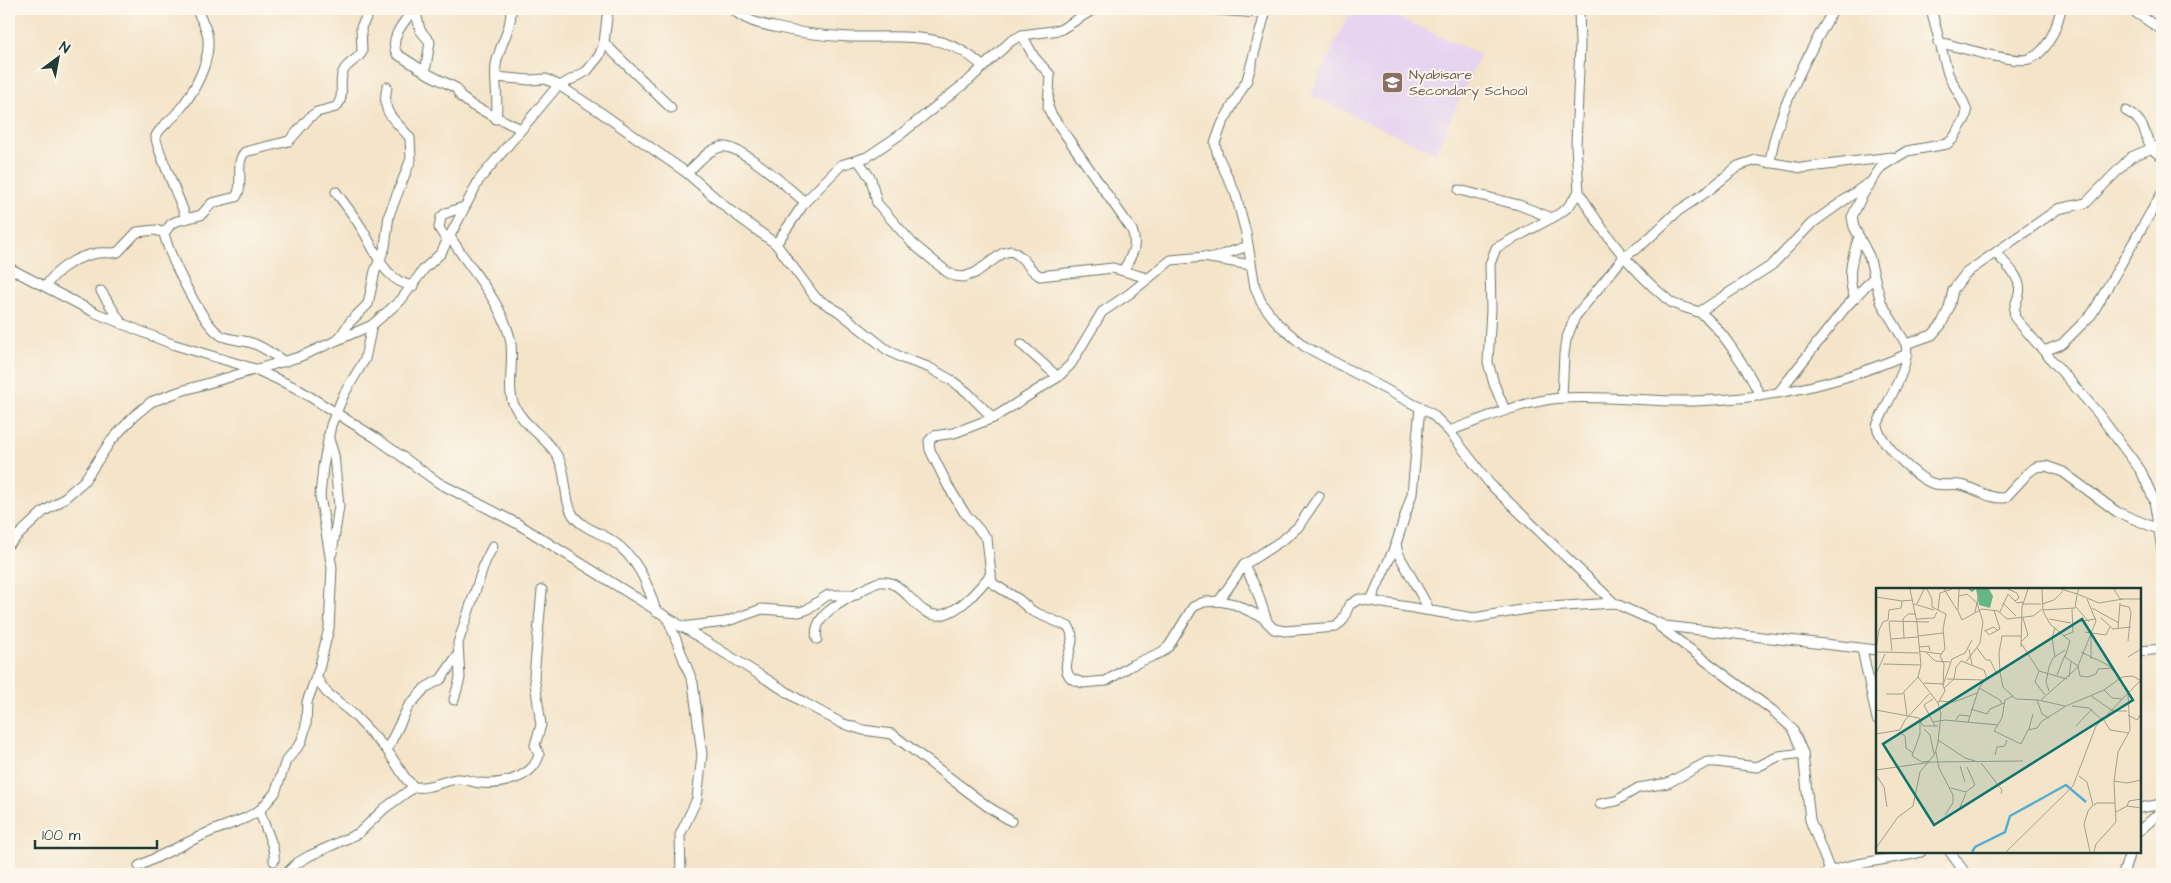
<svg xmlns="http://www.w3.org/2000/svg" width="2171" height="883" viewBox="0 0 2171 883" font-family="'Architects Daughter',sans-serif">
<style>
.built{fill:#e6d3f0}
.lines{fill:none;stroke-linecap:round;stroke-linejoin:round}
.minor-casing{stroke:#6a7768;stroke-width:11}
.minor{stroke:#fff;stroke-width:9}
.labels{text-anchor:middle;dominant-baseline:central;stroke-width:4;stroke-linejoin:round;paint-order:stroke}
.education-label{font-size:14px;fill:#785e54;stroke:#fbf7ec;text-anchor:start}
.inset-river{fill:none;stroke:#55aed2;stroke-width:2.5}
.inset-road{fill:none;stroke:#9fa18d;stroke-width:1}
.view{fill:#0f766e;fill-opacity:0.15;stroke:#0f766e;stroke-width:2.5}
.inset-edge{fill:none;stroke:#1f3d34;stroke-width:2.5}
</style>
<rect width="100%" height="100%" fill="#fbf7ec"/>
<filter id="ink" filterUnits="userSpaceOnUse"><feTurbulence type="fractalNoise" baseFrequency=".02" numOctaves="2"/><feDisplacementMap in="SourceGraphic" scale="10" xChannelSelector="R" yChannelSelector="G"/><feConvolveMatrix kernelMatrix="1 2 1 2 8 2 1 2 1" color-interpolation-filters="sRGB"/></filter>
<filter id="wash" filterUnits="userSpaceOnUse"><feTurbulence type="fractalNoise" baseFrequency=".0096" numOctaves="4" result="noise"/><feDisplacementMap in="SourceGraphic" scale="20" xChannelSelector="R" yChannelSelector="G"/><feGaussianBlur stdDeviation="1.12" result="paint"/><feColorMatrix in="noise" values="0 0 0 0 0 0 0 0 0 0 0 0 0 0 0 0 0 1.4 0 .05"/><feComposite in="paint" operator="in"/></filter>
<g filter="url(#wash)">
<rect width="100%" height="100%" fill="#f4e4c9"/>
<!-- built -->
<path class="built" d="M1351 9H1380L1480 55 1435 153 1311 96Z"/>
</g>
<g filter="url(#ink)">
<g class="lines">
<defs>
<g id="minor">
<path d="M414 9C405 21 388 38 397 54L430 75 456 88 461 97 473 106 521 129"/>
<path d="M415 9 420 30 430 42 425 72"/>
<path d="M733 9C743 20 760 24 774 27 799 33 824 36 850 37 899 38 945 29 983 67"/>
<path d="M1204 9 1258 13 1268 9"/>
<path d="M1931 9 1948 74 1964 103 1967 112 1965 119 1953 139 1947 144 1907 151 1881 167 1862 196 1852 217 1854 227 1869 256 1881 302 1906 344C1911 367 1885 404 1877 426 1879 442 1919 481 1935 484 1945 486 1955 483 1965 486 1980 491 1990 499 2005 498L2029 472 2036 467 2046 466 2063 472 2117 512 2158 529"/>
<path d="M2130 9 2162 30"/>
<path d="M1266 10 1247 80 1222 124 1215 143 1218 156 1236 195 1246 233 1255 287 1261 302 1278 324 1304 346 1432 414 1449 431 1490 484 1614 603"/>
<path d="M1022 35 1034 57 1050 75 1048 107 1051 114 1132 230C1138 246 1132 255 1124 269"/>
<path d="M1938 42C1957 46 2013 64 2029 59 2049 52 2057 26 2061 9"/>
<path d="M604 43 671 108"/>
<path d="M496 77 530 80 546 79 560 86 600 112 687 173 728 209 776 244 816 298 838 311 886 349 902 358 928 367 951 380 967 392 993 418"/>
<path d="M2126 111C2153 124 2140 146 2162 156"/>
<path d="M496 119C499 101 494 82 496 65 499 45 512 29 511 9"/>
<path d="M858 160 871 179 877 203 912 243 947 272 954 276 964 277 975 273 1003 253 1011 251C1025 256 1028 270 1040 276L1113 268 1147 278"/>
<path d="M1770 163C1775 116 1810 50 1834 9"/>
<path d="M687 173C697 164 707 150 721 147 741 144 789 189 805 202"/>
<path d="M1459 190 1519 205 1552 218"/>
<path d="M336 192C346 206 357 219 365 234 378 256 385 281 413 286"/>
<path d="M1579 192C1603 234 1631 269 1668 300 1677 308 1690 307 1700 313 1719 324 1751 375 1760 396"/>
<path d="M186 218C182 204 154 144 156 136 159 128 171 120 177 113 193 94 213 60 207 33 205 25 200 17 196 9"/>
<path d="M451 238C471 271 500 299 510 338 515 357 506 390 514 405 525 429 552 439 561 464 567 480 564 501 573 515 582 528 599 532 611 540 637 557 648 583 656 612"/>
<path d="M448 242 439 228 441 217 446 213 464 207"/>
<path d="M776 244 805 202 841 165 867 157 901 134 969 80 1011 41 1022 35 1060 30 1094 9"/>
<path d="M1996 253C2005 264 2023 278 2019 294 2016 304 2013 308 2015 318L2097 412 2141 471 2154 500 2162 550"/>
<path d="M1216 257 1248 246"/>
<path d="M1251 265 1204 257 1171 260 1129 294 1102 312 1071 364 1058 377 993 418 954 433 934 436 929 441 930 450 948 486 964 512 987 539 992 583 1018 599 1032 611 1069 627C1080 646 1056 665 1072 679L1083 683 1106 681 1132 665 1162 652 1169 646 1193 607 1204 602 1219 601 1234 604 1262 617 1274 629 1285 631 1336 627 1343 620 1349 605 1359 599 1474 618 1533 608 1614 603 1665 626 1877 650"/>
<path d="M9 268 96 313 172 344 255 369 296 388 376 438 439 483 518 524 803 702 841 723 863 730 892 734 987 806 1011 821"/>
<path d="M46 286C57 268 78 256 98 253 105 252 112 254 118 252L137 232 156 230 164 233"/>
<path d="M101 291 122 324"/>
<path d="M1855 298C1846 278 1852 257 1859 237"/>
<path d="M1699 312 1772 265 1811 224 1867 184"/>
<path d="M339 338 350 322 368 304 375 271 385 247 389 215 411 159 410 138C394 117 381 116 387 87"/>
<path d="M1021 344 1058 377"/>
<path d="M1906 344 1932 335 1941 325 1949 308 1953 290 1966 273 2058 209 2086 203 2131 157 2162 144"/>
<path d="M2044 351 2062 344 2092 314 2162 193"/>
<path d="M285 362C275 356 264 347 252 343 242 340 231 340 222 336 202 325 169 256 164 233L171 224 177 221 201 215 212 203 236 197C245 185 234 163 245 152L289 141 310 117 317 112 336 107C346 96 338 84 343 72 347 62 358 60 362 52L361 27 371 9"/>
<path d="M1778 393 1845 308 1874 277"/>
<path d="M1562 398 1564 354 1566 340 1575 317 1623 258 1645 242 1678 211 1708 191 1738 166 1756 160 1802 168 1892 157"/>
<path d="M1420 407 1412 494 1396 544 1398 553 1429 609"/>
<path d="M1505 410 1494 384 1488 362 1491 310 1490 264 1496 248 1559 214 1568 207 1579 192 1576 145 1580 44 1579 9"/>
<path d="M1449 431C1486 418 1522 401 1562 398 1605 395 1650 402 1694 401 1767 399 1840 384 1907 354"/>
<path d="M328 436 334 455 339 506 332 553"/>
<path d="M9 544 43 512 61 501 84 481 110 442 134 416 151 402 181 391 299 357 372 325 401 300 424 269 441 253 479 180 556 88 587 71 599 56 604 43 608 9"/>
<path d="M1244 565 1256 588 1267 621"/>
<path d="M1371 600 1396 544"/>
<path d="M1219 601 1244 565 1284 539 1298 527 1319 496"/>
<path d="M668 619 693 683 702 755 697 799 680 835 681 874"/>
<path d="M681 627 725 622 762 609 799 612 806 610 828 595H856"/>
<path d="M1660 627 1772 710 1792 728 1803 753 1810 820 1830 871"/>
<path d="M817 639C814 628 821 617 830 610 838 604 872 583 880 582 905 578 916 619 941 615 961 611 979 589 991 574"/>
<path d="M1862 649 1877 719"/>
<path d="M2140 651 2162 649"/>
<path d="M316 677 326 692 353 714 387 750 406 779 414 787C430 789 442 781 457 779 464 778 472 782 480 783 501 785 533 778 539 755L535 745 541 725 534 676 542 590"/>
<path d="M454 700 460 678 458 643 485 562 493 546"/>
<path d="M387 750 408 707 425 688 441 679 457 656"/>
<path d="M1600 804 1616 801 1638 788 1668 783 1707 762H1717L1757 767 1779 756 1803 753"/>
<path d="M2140 808 2162 804"/>
<path d="M260 810C263 827 276 845 274 861"/>
<path d="M2140 830 2162 811"/>
<path d="M1950 852 1966 874"/>
<path d="M139 866 207 833 246 818 260 810 275 793 286 761 301 743 306 725 307 702 319 669 329 628 332 568 320 496 323 467 331 425 344 394 365 359 372 325"/>
<path d="M286 874 297 863 309 856 359 833 385 808 414 787"/>
<path d="M1824 874C1853 861 1889 861 1921 852"/>
<path d="M2123 874 2130 852"/>
</g>
</defs>
<!-- minor casing -->
<use href="#minor" class="minor-casing"/>
<!-- minor -->
<use href="#minor" class="minor"/>
</g>
</g>
<!-- icons -->
<defs>
<symbol id="school-square" viewBox="-11 -11 22 22"><rect x="-9" y="-9" width="18" height="18" rx="4" fill="#8d6e63" stroke="#fbf7ec"/><path d="M0-5L7-2L0 1L-7-2ZM-4 1L0 2.5L4 1V4Q0 6-4 4Z" fill="#fff"/></symbol>
</defs>
<g fill-rule="evenodd">
<use href="#school-square" x="1380" y="70" width="25" height="25"/>
</g>
<g class="labels">
<!-- education labels -->
<g class="education-label">
<text x="1409" y="75">Nyabisare<tspan x="1409" dy="16">Secondary School</tspan></text>
</g>
</g>
<!-- overview -->
<g transform="translate(1876 588)">
<rect width="265" height="265" fill="#f4e4c9"/>
<path d="M92 1H113L117 8 114 20 103 17 100 1 96 4Z" fill="#66b683"/>
<path class="inset-river" d="M96 264 99 259 129 244 134 228 190 197 210 214"/>
<path class="inset-road" d="M51 1 56 11V19L70 26 67 41 69 61 64 68 68 76 67 97M68 1 81 22M83 1 82 23 86 32 106 21 122 23 131 31 157 28 166 21M132 1 141 5 143 10 139 13M166 1 167 23 174 36 194 53 189 69 202 78 204 88 212 89 220 86 222 81 235 80M185 1 201 6 203 1M238 1 244 11H265M199 5 223 15 247 11M83 8 91 6 101 15 107 34 104 55 90 74M0 9 26 13M127 15 140 28M38 16 58 22M41 16 48 1M146 16H165M166 16 178 12 187 3M244 17 253 19 255 24 252 53M200 19 213 34M216 20 243 35M62 22 64 5 76 1M167 22 199 20 201 7M99 24 104 1M124 24 132 6 141 15 147 14M225 30 237 41 255 39M41 31 58 30 61 24M173 31 195 35M13 33 53 34M13 34 16 63M200 34 220 31M179 40 176 50 179 69M242 41 244 15M108 43 118 39 122 43M110 43 113 47 124 41 118 22M209 44 230 47 234 39M42 48 67 45M187 48 197 44 196 21M28 50 27 31 32 26H40M15 51 42 49M145 54 152 47 147 30M145 55 163 83 159 94 169 107M43 59 53 58 54 63M145 59 146 19 152 1M101 60 110 72H114L121 86M0 61 3 42 7 34 12 32 13 22 25 20 26 13 37 12M93 61 96 77M43 63 65 66M0 64 43 65M50 64 59 73 74 74M205 64 232 77 244 90M252 69 265 61M215 71V45M7 76 45 77M202 78 220 33 211 11M163 83 191 91M124 84 127 99 140 111 162 112 189 118M0 86 9 66M181 87 189 67M193 89 195 74M71 91 109 92M48 95 67 96M68 100 78 91 80 79 85 73 108 82 111 91M103 100 124 112 126 116M228 102 236 110 246 111M173 103 170 94 173 79 177 70 189 62M28 105 31 128M10 106H26L42 89M137 108 129 112 126 130 118 143 145 156 152 142 161 140 166 133 190 118 228 102 246 89 257 88 265 93M215 108 237 123H251M57 111 48 117 59 138M161 112 166 126 173 130M165 112 202 79M63 113 78 114 101 105M62 115 69 103 67 97 76 71 89 65 96 52M196 118 213 120 225 131M95 121 111 126 114 121 128 115M0 122 43 130 47 138H62M252 127 261 132 265 126M226 129 234 142 253 145M44 131V146L36 168 46 174 54 173M80 132 83 127 93 128M57 134 69 132 122 137M92 134 103 100 109 92 124 84 123 65 126 48H145M200 138 216 121M48 141 54 147 58 166M153 141 157 126M23 144 29 148 30 160 37 165M0 146 24 142 29 132 53 106M62 152 89 170 102 174M60 164 63 180 77 207V215L69 227M119 167 121 159 129 158 131 152M105 175 126 202 125 206M84 178 89 194M0 182 56 174 147 173M0 187 8 199 11 219M203 188 211 194 217 217 212 223 208 236 214 264M238 193 251 195 265 192M75 200 90 204 99 197 91 179M218 218 220 215H239M251 218 253 213 265 211M83 222 90 205M240 224 251 218 265 220M0 260 22 229 37 218 44 184 59 166 62 154 65 126 62 115 42 89 45 77 41 35 34 1M130 264 197 198 220 138 265 92M218 264 220 256 240 234 238 194 242 164 254 142 252 106"/>
<path class="view" d="M206 31 257 112 58 237 7 156Z"/>
<rect width="265" height="265" class="inset-edge"/>
</g>
<!-- margin -->
<rect width="2171" height="883" fill="none" stroke="#fbf7ec" stroke-width="30"/>
<!-- north arrow -->
<g transform="translate(58 58) rotate(32)" stroke="#fbf7ec" stroke-width="4" paint-order="stroke">
<path d="M0-4L9 19L0 12L-9 19Z" fill="#1f3d34"/>
<text y="-8" font-size="14" font-weight="bold" text-anchor="middle" fill="#1f3d34">N</text>
</g>
<!-- scale -->
<path d="M35 840v8h122v-8" fill="none" stroke="#1f3d34" stroke-width="2.5"/>
<text x="42" y="840" font-size="15" fill="#1f3d34" stroke="#fbf7ec" stroke-width="4" paint-order="stroke">100 m</text>
</svg>
